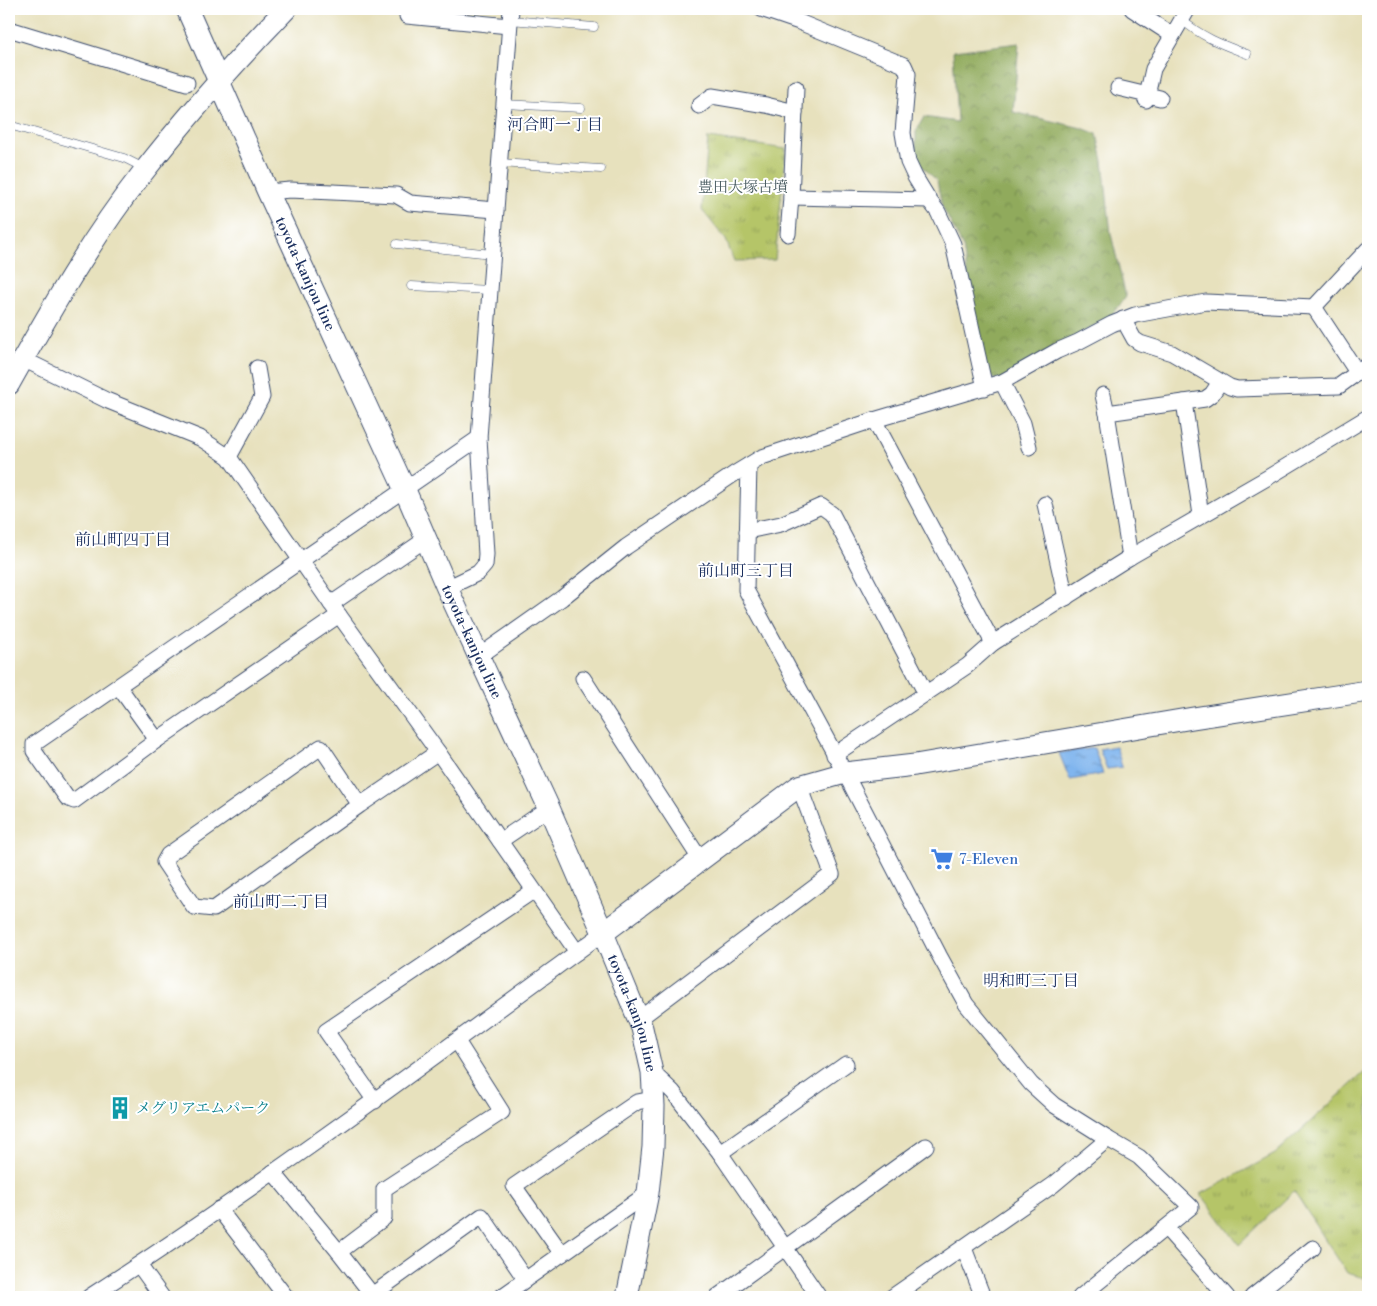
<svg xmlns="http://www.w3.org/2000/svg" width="1377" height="1306" viewBox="0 0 1377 1306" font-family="'Libre Bodoni','Noto Serif JP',serif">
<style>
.forest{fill:url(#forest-crowns);stroke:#566c5d}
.park{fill:url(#park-tufts);stroke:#687a63}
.water{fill:url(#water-ripples);stroke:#4e72a6}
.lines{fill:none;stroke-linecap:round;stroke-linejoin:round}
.lane-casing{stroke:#3a4a6c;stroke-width:9}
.street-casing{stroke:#3a4a6c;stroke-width:17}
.secondary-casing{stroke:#3a4a6c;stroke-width:23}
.lane{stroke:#fff;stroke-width:8}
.street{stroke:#fff;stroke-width:15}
.secondary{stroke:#fff;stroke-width:21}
.labels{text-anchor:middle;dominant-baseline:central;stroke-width:4;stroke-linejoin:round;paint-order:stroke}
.park-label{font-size:15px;fill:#495c61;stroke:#fff}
.street-label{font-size:15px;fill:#1b2f5e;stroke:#fff}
.shop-label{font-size:15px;fill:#366cbe;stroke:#fff;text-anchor:start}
.culture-label{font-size:15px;fill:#0d838f;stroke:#fff;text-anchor:start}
.neighbourhood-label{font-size:16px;fill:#1b2f5e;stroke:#fff}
</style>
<defs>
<pattern id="forest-crowns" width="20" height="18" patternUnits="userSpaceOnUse" patternTransform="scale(1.25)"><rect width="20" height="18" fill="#90aa5c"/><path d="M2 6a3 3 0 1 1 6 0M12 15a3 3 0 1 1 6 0" fill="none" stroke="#758b4f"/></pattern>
<pattern id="park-tufts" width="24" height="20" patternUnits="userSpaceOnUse" patternTransform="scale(1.25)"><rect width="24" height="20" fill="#b5c568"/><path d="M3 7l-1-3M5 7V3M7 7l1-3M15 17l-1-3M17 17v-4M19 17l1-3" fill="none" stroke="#92a059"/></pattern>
<pattern id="water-ripples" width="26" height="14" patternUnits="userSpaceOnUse" patternTransform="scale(1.25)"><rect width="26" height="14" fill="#80b5ee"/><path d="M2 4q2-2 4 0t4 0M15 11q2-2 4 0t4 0" fill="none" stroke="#6894c4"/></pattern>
</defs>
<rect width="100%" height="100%" fill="#fff"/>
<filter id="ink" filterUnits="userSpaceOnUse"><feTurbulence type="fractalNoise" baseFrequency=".02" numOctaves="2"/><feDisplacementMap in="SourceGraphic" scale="10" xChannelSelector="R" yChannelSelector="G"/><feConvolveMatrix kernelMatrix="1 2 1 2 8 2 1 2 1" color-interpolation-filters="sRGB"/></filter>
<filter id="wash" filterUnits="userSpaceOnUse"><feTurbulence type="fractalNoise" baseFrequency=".0096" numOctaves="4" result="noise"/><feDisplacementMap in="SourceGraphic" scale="20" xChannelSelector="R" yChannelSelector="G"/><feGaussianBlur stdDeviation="1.12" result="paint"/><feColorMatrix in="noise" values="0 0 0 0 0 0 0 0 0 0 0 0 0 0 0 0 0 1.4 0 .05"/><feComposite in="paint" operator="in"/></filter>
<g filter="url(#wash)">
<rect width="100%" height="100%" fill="#e7e1bd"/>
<!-- forest -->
<path class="forest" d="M1019 43 1013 112 1082 128 1097 134 1103 161 1111 234 1126 297 1112 315 1002 382 987 376 973 314 963 247 942 206 937 181 916 160V131L924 117 957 122 953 51Z"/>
<!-- park -->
<g class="park">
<path d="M708 138 786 149 775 260 734 261 726 240 702 210Z"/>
<path d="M1368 1069V1279L1347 1273 1294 1191 1239 1245 1201 1194 1275 1154Z"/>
</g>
<!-- water -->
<g class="water">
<path d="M1116 746 1122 767 1107 769 1099 749Z"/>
<path d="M1094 748 1103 774 1070 780 1059 753Z"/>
</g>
</g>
<g filter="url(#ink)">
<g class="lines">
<defs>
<g id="lane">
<path d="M1181 19C1201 37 1223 45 1247 54"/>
<path d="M510 20 594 27"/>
<path d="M504 104 581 108"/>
<path d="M9 125 124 158 144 168"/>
<path d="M499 163 601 169"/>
<path d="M397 244 492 254"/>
<path d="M411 286 490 290"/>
</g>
<g id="street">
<path d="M761 9 799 22 904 65 908 74 903 133 908 162 915 177 929 200 938 212 953 244 985 388"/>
<path d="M1132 9 1172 35"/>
<path d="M407 16 509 26"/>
<path d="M9 29 187 83"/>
<path d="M796 88 791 197 929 200"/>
<path d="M1118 88 1160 98"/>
<path d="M1146 100 1153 69 1188 9"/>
<path d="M699 106 712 96 766 105 795 112"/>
<path d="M268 192 290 190 396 195 410 203 496 210"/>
<path d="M788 234 791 197"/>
<path d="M1314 307 1357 372"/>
<path d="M1123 319 1134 339 1140 343 1172 353 1230 387 1237 389 1339 386 1368 365"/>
<path d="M23 359 106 400 200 438 229 457 331 604 438 752 577 952"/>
<path d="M1002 382 1023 423 1029 447"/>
<path d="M1103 395 1107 413"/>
<path d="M1184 402 1201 515"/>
<path d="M874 420 993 643"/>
<path d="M229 457 262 397 257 368"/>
<path d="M749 465 746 590 845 773 939 955 966 1004 1031 1084 1054 1105 1108 1139"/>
<path d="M1045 504 1066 598"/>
<path d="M747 531 781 524 821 506 832 514 926 694"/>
<path d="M1130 557 1107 413 1205 399 1212 394 1220 382"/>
<path d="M447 588 478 573 485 565 486 554 479 438 511 9"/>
<path d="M331 604 426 539"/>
<path d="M339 615 157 740 74 801 67 798 34 751V744L479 438"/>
<path d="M478 657 562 598 626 547 734 474 762 457 874 420 1002 382 1057 351 1078 342 1112 324 1135 315 1206 302 1314 307 1368 249"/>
<path d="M583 678 700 859"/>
<path d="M119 687 157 740"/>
<path d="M834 755 967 666 993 643 1130 557 1267 478 1368 417"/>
<path d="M360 805 321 747 168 855 164 862 194 907 214 909 360 805 438 752"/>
<path d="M500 841 549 808"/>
<path d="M639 1019 832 874 799 786"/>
<path d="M652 1072 673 1092 720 1153 819 1297"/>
<path d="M375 1101 326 1031 533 891"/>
<path d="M720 1153 846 1064"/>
<path d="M273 1172 339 1252 374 1297"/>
<path d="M219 1209 286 1297"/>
<path d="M1166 1228 1227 1297"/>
<path d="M964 1248 983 1297"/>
<path d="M339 1252 384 1218V1189L502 1112 457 1041"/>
<path d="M562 1254 514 1186 637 1102 653 1099"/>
<path d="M139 1265 162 1297"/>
<path d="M372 1295 482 1216 525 1279"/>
<path d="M9 1296 10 1297"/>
<path d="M89 1297C265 1183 434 1057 603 933"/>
<path d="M501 1297 648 1193"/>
<path d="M717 1297 926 1146"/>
<path d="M892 1297 1053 1185 1108 1139 1139 1157 1191 1207 1080 1297"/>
<path d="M1252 1297 1313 1248"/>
</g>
<g id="secondary">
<path id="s1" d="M187 9 268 192 405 490 447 588 549 808 603 933 642 1028 652 1072 654 1106 653 1147 648 1193 627 1297"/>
<path d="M9 384C49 313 90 240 141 175 186 117 235 62 286 9"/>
<path d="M603 933 799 786 845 773 915 765 1193 718 1368 691"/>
</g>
</defs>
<!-- lane casing -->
<use href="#lane" class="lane-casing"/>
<!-- street casing -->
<use href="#street" class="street-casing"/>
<!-- secondary casing -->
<use href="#secondary" class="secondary-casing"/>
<!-- lane -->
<use href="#lane" class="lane"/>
<!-- street -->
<use href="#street" class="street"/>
<!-- secondary -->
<use href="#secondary" class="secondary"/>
</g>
</g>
<!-- icons -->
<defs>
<symbol id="supermarket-bare" viewBox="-9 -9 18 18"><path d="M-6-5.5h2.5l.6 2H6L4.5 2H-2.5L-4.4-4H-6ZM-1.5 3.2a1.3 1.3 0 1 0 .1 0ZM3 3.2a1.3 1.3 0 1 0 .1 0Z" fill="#3f7fe0" stroke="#fff" stroke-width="2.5" paint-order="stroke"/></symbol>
<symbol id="building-bare" viewBox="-9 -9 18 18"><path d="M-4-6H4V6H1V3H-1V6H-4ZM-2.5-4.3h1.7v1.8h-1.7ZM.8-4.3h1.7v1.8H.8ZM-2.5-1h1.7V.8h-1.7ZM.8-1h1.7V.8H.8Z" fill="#0f9aa8" stroke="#fff" stroke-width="2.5" paint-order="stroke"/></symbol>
</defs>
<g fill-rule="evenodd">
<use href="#supermarket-bare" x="926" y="843" width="32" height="32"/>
<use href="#building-bare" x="104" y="1092" width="32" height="32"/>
</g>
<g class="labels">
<!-- park labels -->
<g class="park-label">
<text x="743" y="187">豊田大塚古墳</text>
</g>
<!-- street labels -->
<g class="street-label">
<text stroke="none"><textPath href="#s1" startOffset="290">toyota-kanjou line</textPath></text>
<text stroke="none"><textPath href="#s1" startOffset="694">toyota-kanjou line</textPath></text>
<text stroke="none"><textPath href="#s1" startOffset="1099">toyota-kanjou line</textPath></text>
</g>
<!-- shop labels -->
<g class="shop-label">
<text x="959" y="859">7-Eleven</text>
</g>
<!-- culture labels -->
<g class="culture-label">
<text x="136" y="1108">メグリアエムパーク</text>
</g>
<!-- neighbourhood labels -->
<g class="neighbourhood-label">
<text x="555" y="125">河合町一丁目</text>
<text x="123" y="540">前山町四丁目</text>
<text x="746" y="571">前山町三丁目</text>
<text x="281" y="902">前山町二丁目</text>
<text x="1031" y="981">明和町三丁目</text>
</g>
</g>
<!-- margin -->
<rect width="1377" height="1306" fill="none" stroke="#fff" stroke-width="30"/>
</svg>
